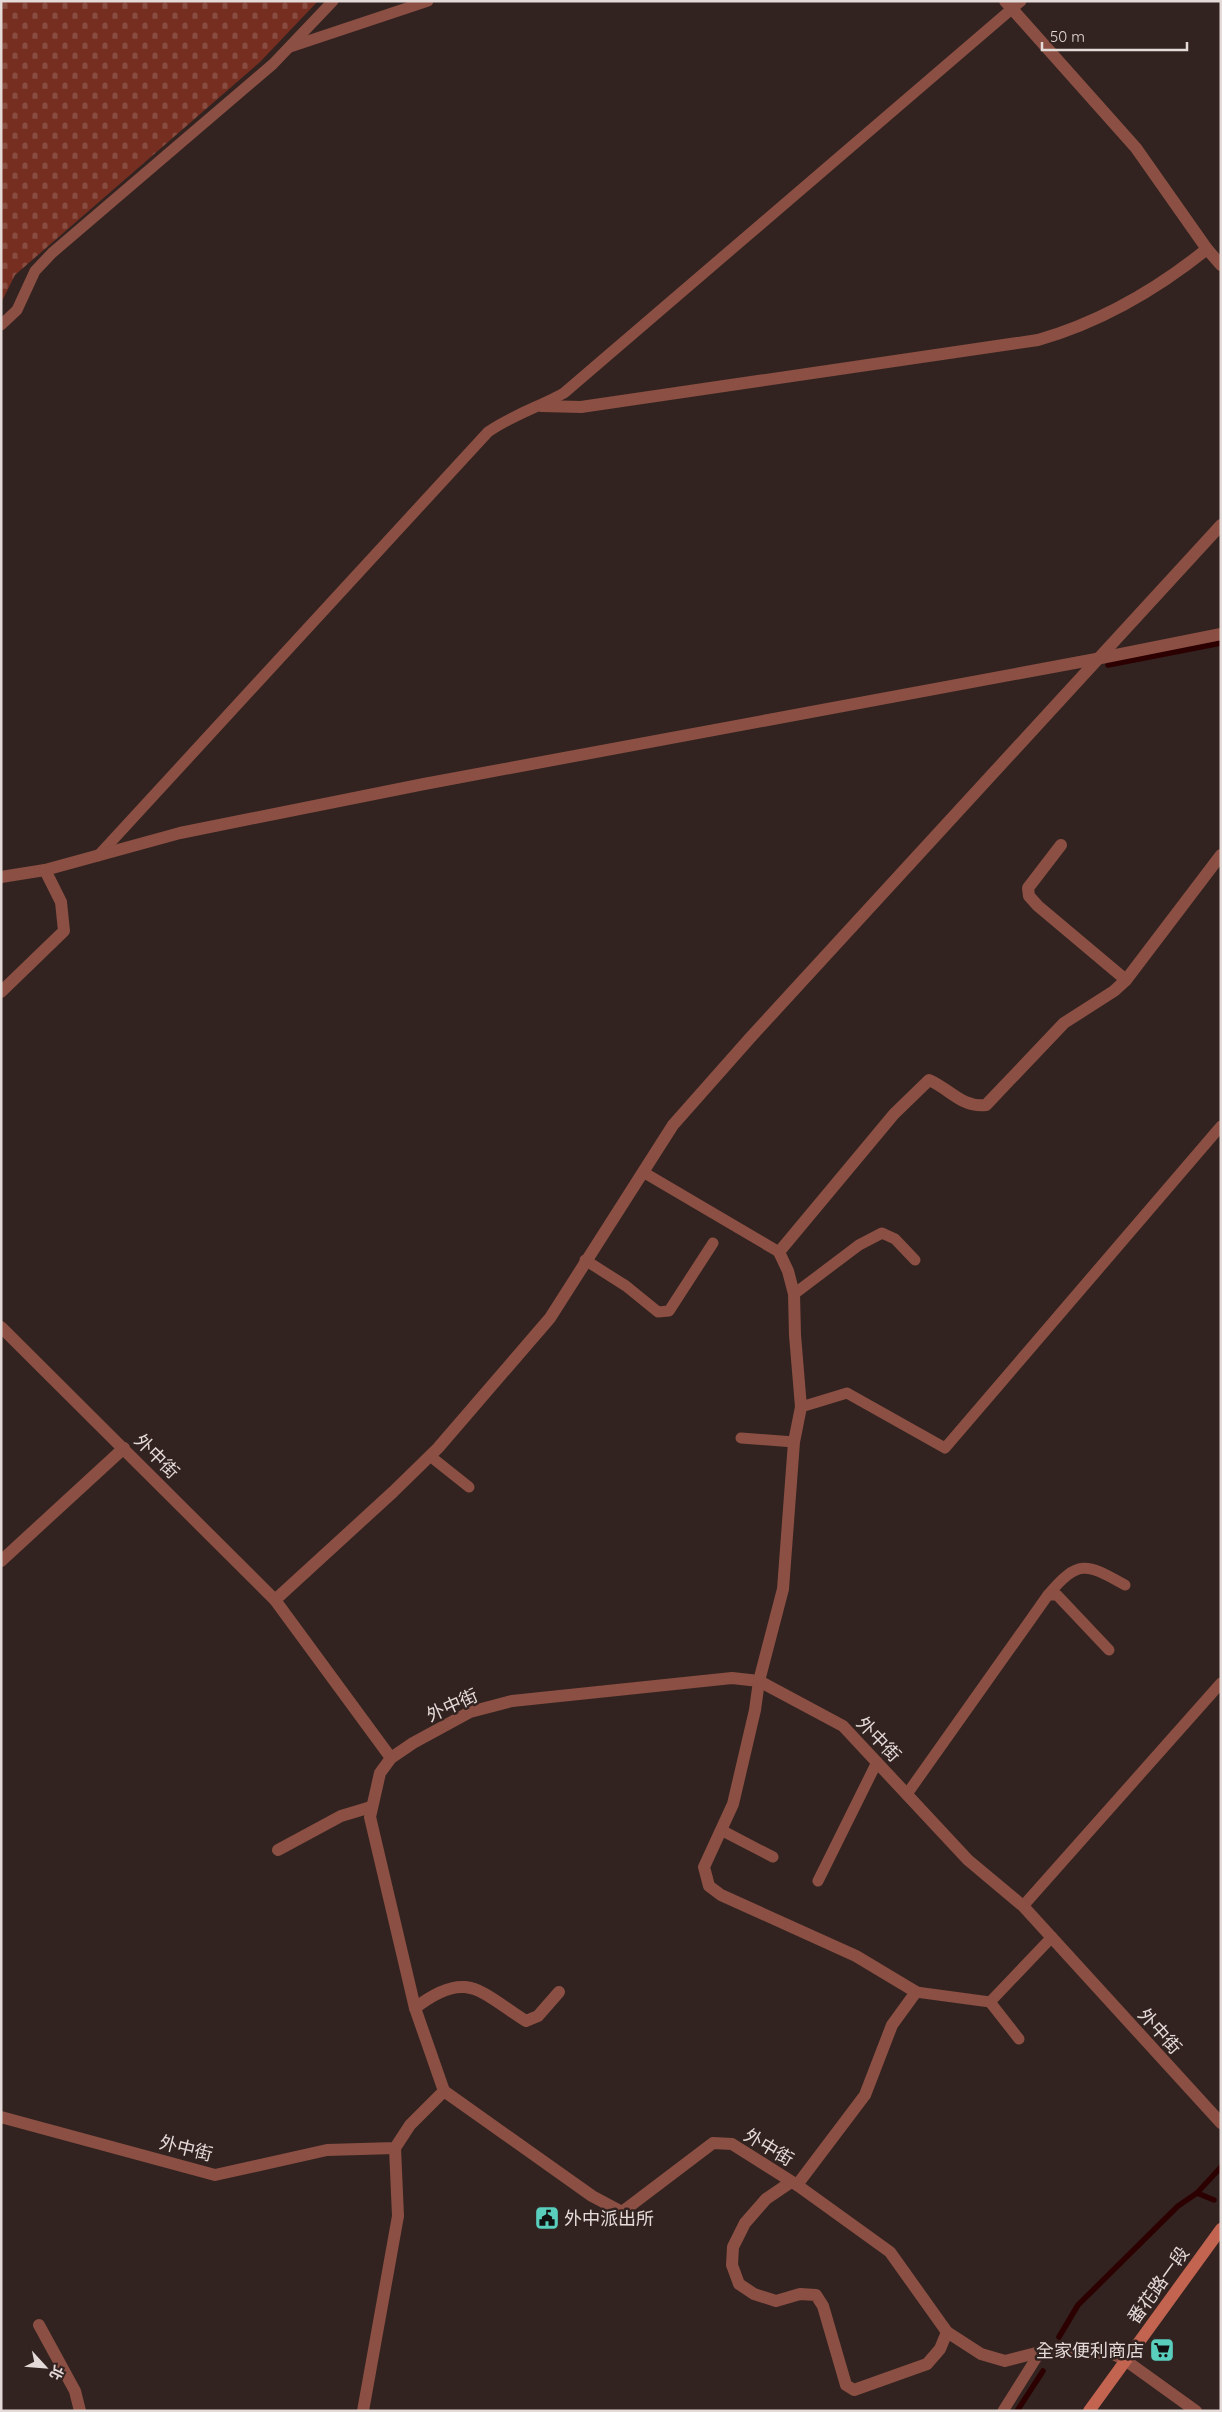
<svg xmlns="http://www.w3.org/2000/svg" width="1222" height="2412" viewBox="0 0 1222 2412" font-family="Quicksand,'Noto Sans TC',sans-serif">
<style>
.cemetery{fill:url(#cemetery-stones)}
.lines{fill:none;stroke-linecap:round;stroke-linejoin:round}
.stream{stroke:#2c0000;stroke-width:5.5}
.service{stroke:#8b4f43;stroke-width:11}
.minor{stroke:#8b4f43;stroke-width:12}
.tertiary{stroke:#8b4f43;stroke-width:12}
.secondary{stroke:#c36451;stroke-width:12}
.labels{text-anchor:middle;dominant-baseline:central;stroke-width:5;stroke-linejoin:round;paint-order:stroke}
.street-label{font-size:18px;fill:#e4dad7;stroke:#322320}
.poi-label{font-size:18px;fill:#e4dad7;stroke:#322320;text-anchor:start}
</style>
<defs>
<pattern id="cemetery-stones" width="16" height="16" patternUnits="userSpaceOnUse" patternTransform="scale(1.25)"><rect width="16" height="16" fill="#762e21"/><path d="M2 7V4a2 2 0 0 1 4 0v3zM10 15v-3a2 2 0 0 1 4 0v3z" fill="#894c40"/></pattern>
</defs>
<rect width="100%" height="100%" fill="#322320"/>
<!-- cemetery -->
<path class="cemetery" d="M1 1H318L260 62 15 275 1 303Z"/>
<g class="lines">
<!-- stream -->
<g class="stream">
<path d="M1108 665 1221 643"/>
<path d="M1197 2193 1221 2167"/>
<path d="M1059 2337 1078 2305 1178 2206 1197 2193 1214 2200"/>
<path d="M1017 2411 1043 2371"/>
</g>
<!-- service -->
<g class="service">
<path d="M290 47 428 1"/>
<path d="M1 325 17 310 35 271 52 253 273 64 333 1"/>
<path d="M98 856 488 432C512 415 539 407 564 393L1021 1"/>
<path d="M643 1172 779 1252"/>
<path d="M585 1260 626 1286 658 1312 669 1311 713 1243"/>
<path d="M794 1294 859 1245 882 1233 895 1239 915 1260"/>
<path d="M801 1407 847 1393 945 1448 1221 1126"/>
<path d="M741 1438 794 1442"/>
<path d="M430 1456 469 1487"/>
<path d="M1048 1595C1079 1558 1087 1564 1125 1585"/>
<path d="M907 1794 1048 1595H1057L1109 1650"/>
<path d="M721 1830 773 1857"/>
<path d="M818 1881 877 1762"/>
<path d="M1023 1906 1221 1683"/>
<path d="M916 1992 990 2002 1052 1937"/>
<path d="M990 2002 1019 2039"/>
<path d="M1003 2411 1040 2352"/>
</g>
<!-- minor -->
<g class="minor">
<path d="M1005 1 1136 148 1207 249 1221 265"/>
<path d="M541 406 581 407 1038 340C1101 322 1156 290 1207 249"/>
<path d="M1061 845 1028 888 1029 896 1038 906 1126 980"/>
<path d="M1 877 45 870 180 833 424 784 1096 659 1221 634"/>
<path d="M1 992 64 931 61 902 45 870"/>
<path d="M1 1327 275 1600 391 1758"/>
<path d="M1 1561 124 1448"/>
<path d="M275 1600 393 1492 438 1448 550 1318 673 1125 750 1038 1221 525"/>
<path d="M278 1850 341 1816 371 1807"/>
<path d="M415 2008C467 1968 480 1992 526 2021L538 2016 559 1992"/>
<path d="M444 2091 415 2008 370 1817 380 1773 391 1758 413 1743 470 1712 512 1701 732 1678 759 1681 843 1726 968 1860 1023 1906 1221 2123"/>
<path d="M791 2182 766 2199 745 2223 733 2247 732 2265 739 2284 754 2294 776 2301 800 2294 816 2295 823 2306 846 2385 854 2390 927 2364 940 2349 947 2332"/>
<path d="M797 2185 865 2095 892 2025 916 1992 856 1956 721 1895 709 1886 704 1867 733 1804 755 1710 759 1681 783 1589 794 1442 801 1407 795 1335 794 1294 788 1271 779 1252 894 1114 929 1080C950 1089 962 1108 986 1105L1064 1023 1114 991 1126 980 1221 855"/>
<path d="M39 2325 75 2391 80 2411"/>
<path d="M363 2411 398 2216 395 2148"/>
</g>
<!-- tertiary -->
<path class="tertiary" d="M1 2117 215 2175 327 2150 395 2148 410 2125 444 2091 592 2196 622 2212 713 2143 732 2144 797 2185 890 2252 947 2332 981 2354 1005 2361 1040 2352 1111 2353 1125 2360 1196 2411"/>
<!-- secondary -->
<path class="secondary" d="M1089 2411 1221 2229"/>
</g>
<!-- icons -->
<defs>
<symbol id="civic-square" viewBox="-11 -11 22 22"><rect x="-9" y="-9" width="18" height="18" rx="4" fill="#5acebd" stroke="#322320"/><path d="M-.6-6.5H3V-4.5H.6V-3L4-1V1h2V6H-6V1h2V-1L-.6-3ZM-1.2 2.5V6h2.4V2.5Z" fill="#111"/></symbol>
<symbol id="supermarket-square" viewBox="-11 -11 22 22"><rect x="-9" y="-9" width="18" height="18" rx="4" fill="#5acebd" stroke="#322320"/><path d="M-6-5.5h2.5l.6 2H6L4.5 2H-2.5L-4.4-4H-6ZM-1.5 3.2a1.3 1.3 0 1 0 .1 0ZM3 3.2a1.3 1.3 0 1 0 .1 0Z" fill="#111"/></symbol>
</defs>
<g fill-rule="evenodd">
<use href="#civic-square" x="533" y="2204" width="28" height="28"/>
<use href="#supermarket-square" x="1148" y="2336" width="28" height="28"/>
</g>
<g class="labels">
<!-- street labels -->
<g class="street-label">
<text transform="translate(157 1456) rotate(45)">外中街</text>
<text transform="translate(452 1705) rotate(-24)">外中街</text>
<text transform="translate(879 1739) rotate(46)">外中街</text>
<text transform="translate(1160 2031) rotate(48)">外中街</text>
<text transform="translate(769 2147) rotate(31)">外中街</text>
<text transform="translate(186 2148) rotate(14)">外中街</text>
<text transform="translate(1158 2285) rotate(-54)">番花路一段</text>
</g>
<!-- poi labels -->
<g class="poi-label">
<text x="564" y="2218">外中派出所</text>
<text x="1144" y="2350" text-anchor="end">全家便利商店</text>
</g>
</g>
<!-- border -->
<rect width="1222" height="2412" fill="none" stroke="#e4dad7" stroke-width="5"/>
<!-- north arrow -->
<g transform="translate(45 2367) rotate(116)" stroke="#322320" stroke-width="4" paint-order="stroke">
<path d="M0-4L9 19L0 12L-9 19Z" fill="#e4dad7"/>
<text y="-8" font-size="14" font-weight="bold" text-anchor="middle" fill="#e4dad7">北</text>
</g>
<!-- scale -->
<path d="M1042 42v8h145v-8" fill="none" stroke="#e4dad7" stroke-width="2.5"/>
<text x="1050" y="42" font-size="15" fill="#e4dad7" stroke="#322320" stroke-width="4" paint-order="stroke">50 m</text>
</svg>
